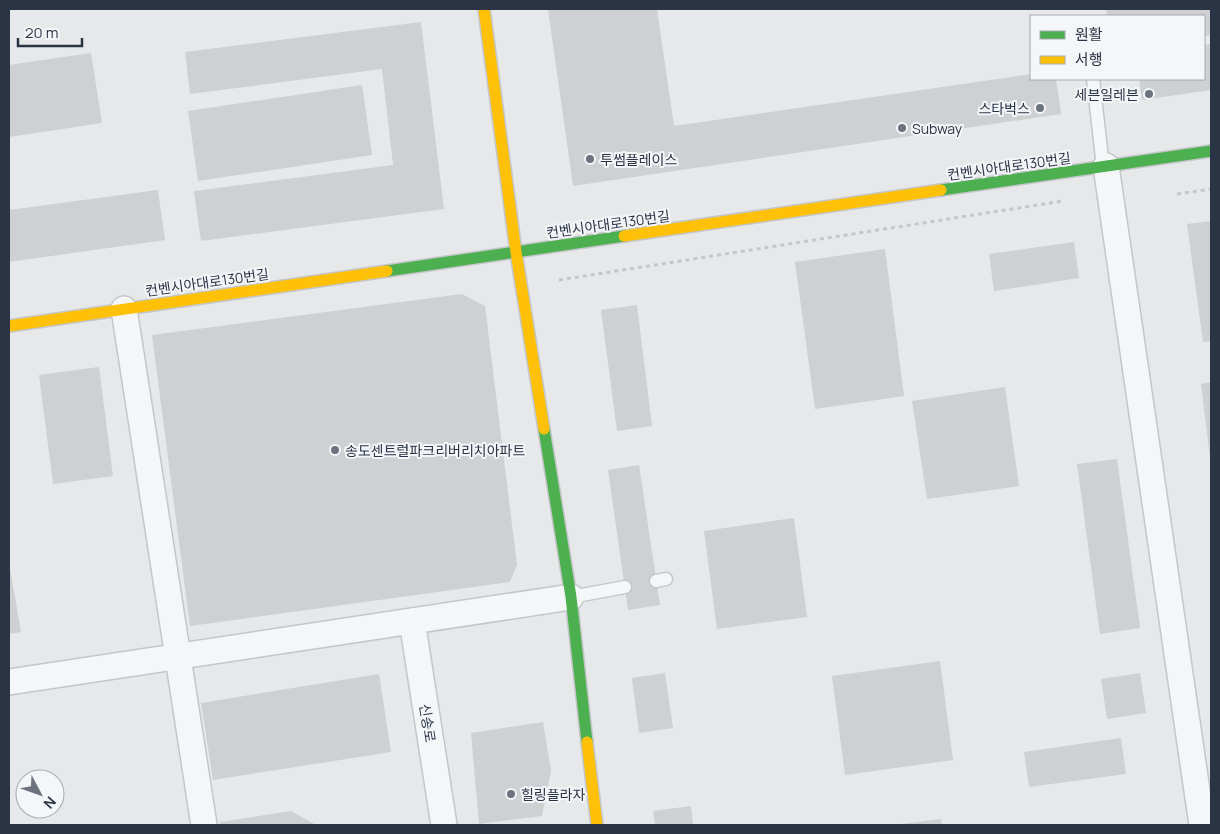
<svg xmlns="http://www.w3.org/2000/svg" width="1220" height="834" viewBox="0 0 1220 834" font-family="Manrope,'Noto Sans KR',sans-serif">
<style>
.building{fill:#ced0d3}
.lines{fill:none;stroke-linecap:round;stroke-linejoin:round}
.lane-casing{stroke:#c4c6c8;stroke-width:15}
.street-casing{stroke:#c4c6c8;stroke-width:28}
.fast-casing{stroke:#c4c6c8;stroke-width:14}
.slow-casing{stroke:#c4c6c8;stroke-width:14}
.path{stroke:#c5c6ca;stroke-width:3;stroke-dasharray:4 4;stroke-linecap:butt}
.lane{stroke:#f5f6f7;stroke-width:12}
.street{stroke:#f5f6f7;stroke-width:25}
.fast{stroke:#4caf50;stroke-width:11}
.slow{stroke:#ffc107;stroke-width:11}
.poi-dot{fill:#6c737f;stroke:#f4f6f9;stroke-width:2}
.labels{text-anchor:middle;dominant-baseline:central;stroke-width:4;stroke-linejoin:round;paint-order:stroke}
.poi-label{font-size:14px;fill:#2b3445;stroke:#f4f6f9;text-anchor:start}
.street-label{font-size:14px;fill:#2b3445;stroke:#f4f6f9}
</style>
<rect width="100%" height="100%" fill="#e6e8ea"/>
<!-- building -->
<g class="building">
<path d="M548 9H657L674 126 1031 74V79H1056L1061 114 573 186Z"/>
<path d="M1106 9H1211V35L1204 36V16H1107Z"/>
<path d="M421 22 444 209 201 241 194 191 393 165 382 69 190 94 185 52Z"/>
<path d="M1211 44V90L1142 100 1139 79H1204V45Z"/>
<path d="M91 53 102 123 9 137V65Z"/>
<path d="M362 85 372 155 198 181 188 111Z"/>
<path d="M158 190 165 240 9 262V210Z"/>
<path d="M1211 221V341L1203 342 1187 224Z"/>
<path d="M1074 242 1079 278 994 291 989 254Z"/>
<path d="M885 249 904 396 815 409 795 262Z"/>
<path d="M462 294 485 306 517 565 510 582 190 626 152 335Z"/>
<path d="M637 305 652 426 617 431 601 310Z"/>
<path d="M99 367 113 476 53 484 39 375Z"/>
<path d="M1211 382V458H1210L1201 384Z"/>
<path d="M1005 387 1019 486 927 499 912 401Z"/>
<path d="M1117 459 1140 628 1100 634 1077 464Z"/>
<path d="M639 465 660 605 628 610 608 470Z"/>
<path d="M794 518 807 617 717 629 704 531Z"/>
<path d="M9 563 21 632 9 634Z"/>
<path d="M940 661 953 760 845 775 832 676Z"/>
<path d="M665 673 673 728 639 733 632 678Z"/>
<path d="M1140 673 1146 713 1107 719 1101 679Z"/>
<path d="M379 674 391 752 213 780 201 703Z"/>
<path d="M543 722 551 771 542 816 479 824 471 733Z"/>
<path d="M1121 738 1126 774 1029 787 1024 752Z"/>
<path d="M691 806 693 825H655L653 811Z"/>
<path d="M291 811 316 825H220V822Z"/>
<path d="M941 819 942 825H901L900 824Z"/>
</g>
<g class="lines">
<defs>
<g id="lane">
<path d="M1093 79 1103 167"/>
<path d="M656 581 666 579"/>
<path d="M571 597 625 587"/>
</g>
<g id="street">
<path d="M1106 166 1202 825"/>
<path d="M124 309 204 825"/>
<path d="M412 621 444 825"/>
<path d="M9 682 571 597"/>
</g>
<g id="fast">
<path d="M941 190 1211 151"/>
<path d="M387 271 624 236"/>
<path d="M544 429 571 597 587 742"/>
</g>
<g id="slow">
<path d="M484 9 516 252 544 429"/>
<path d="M624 236 941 190"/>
<path d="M9 326 387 271"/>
<path d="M587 742 597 825"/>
</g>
</defs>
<!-- lane casing -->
<use href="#lane" class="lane-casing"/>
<!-- street casing -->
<use href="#street" class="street-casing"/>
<!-- fast casing -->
<use href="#fast" class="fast-casing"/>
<!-- slow casing -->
<use href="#slow" class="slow-casing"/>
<!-- path -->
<g class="path">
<path d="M1177 194 1211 189"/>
<path d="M559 280 1063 201"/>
</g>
<!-- lane -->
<use href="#lane" class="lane"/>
<!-- street -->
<use href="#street" class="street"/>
<!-- fast -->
<use href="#fast" class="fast"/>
<!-- slow -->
<use href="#slow" class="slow"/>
</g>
<!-- markers -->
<g class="poi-dot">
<circle cx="1149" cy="94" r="5"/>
<circle cx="1040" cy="108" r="5"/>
<circle cx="902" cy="128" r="5"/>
<circle cx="590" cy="159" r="5"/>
<circle cx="335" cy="450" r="5"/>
<circle cx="511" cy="794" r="5"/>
</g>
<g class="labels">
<!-- poi labels -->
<g class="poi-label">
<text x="1139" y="94" text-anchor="end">세븐일레븐</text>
<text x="1030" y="108" text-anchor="end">스타벅스</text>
<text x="912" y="128">Subway</text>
<text x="600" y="159">투썸플레이스</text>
<text x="345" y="450">송도센트럴파크리버리치아파트</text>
<text x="521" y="794">힐링플라자</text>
</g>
<!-- street labels -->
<g class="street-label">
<text transform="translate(1009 166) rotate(-8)">컨벤시아대로130번길</text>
<text transform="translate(608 224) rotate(-8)">컨벤시아대로130번길</text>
<text transform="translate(207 282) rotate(-8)">컨벤시아대로130번길</text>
<text transform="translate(428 723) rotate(81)">신송로</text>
</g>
</g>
<!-- border -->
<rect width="1220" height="834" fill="none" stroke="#2b3445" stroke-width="20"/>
<!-- legend -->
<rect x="1030" y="15" width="175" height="65" fill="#f4f6f9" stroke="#a4a8b1"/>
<rect x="1040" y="31" width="25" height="8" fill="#4caf50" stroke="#a4a8b1"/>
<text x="1075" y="40" font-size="15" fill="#2b3445">원활</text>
<rect x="1040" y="56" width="25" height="8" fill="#ffc107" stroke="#a4a8b1"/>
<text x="1075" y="65" font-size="15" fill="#2b3445">서행</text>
<!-- north arrow -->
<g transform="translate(40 794) rotate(131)"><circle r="24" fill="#f4f6f9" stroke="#a4a8b1"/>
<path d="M0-4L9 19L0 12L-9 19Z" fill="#6c737f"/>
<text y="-8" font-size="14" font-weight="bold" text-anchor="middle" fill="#2b3445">N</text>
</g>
<!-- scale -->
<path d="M18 38v8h64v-8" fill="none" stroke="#2b3445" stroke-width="2.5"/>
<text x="25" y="38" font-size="15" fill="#2b3445" stroke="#f4f6f9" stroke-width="4" paint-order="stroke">20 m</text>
</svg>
